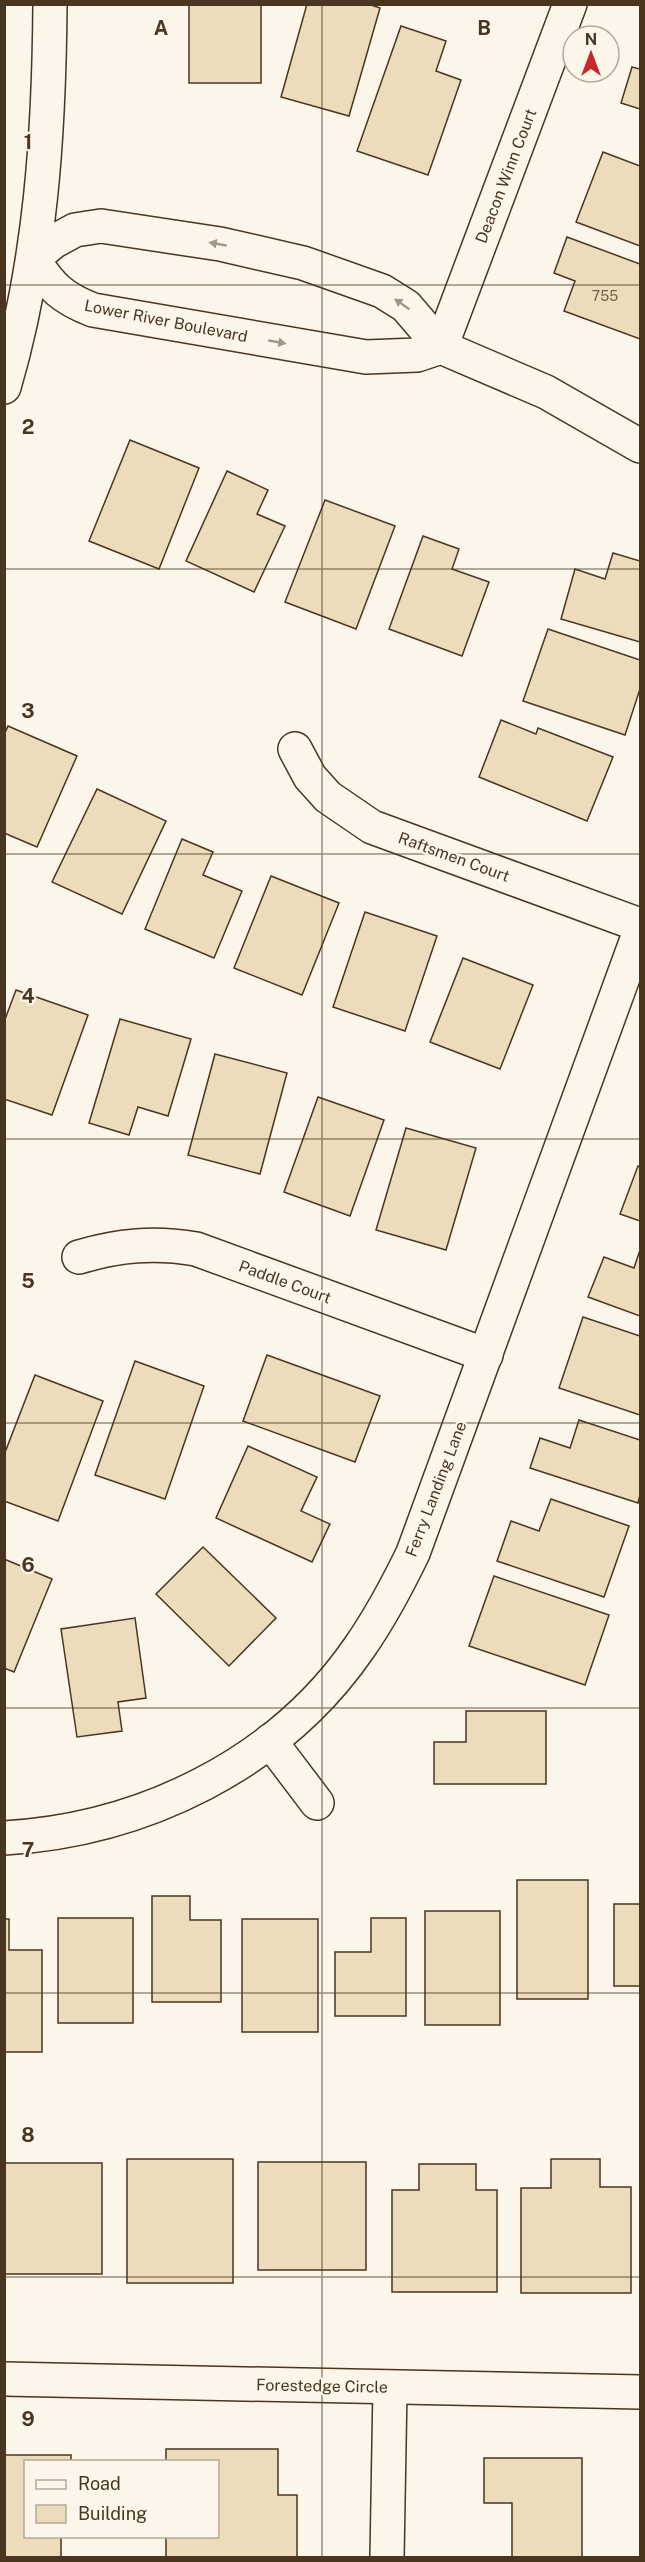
<svg xmlns="http://www.w3.org/2000/svg" width="645" height="2562" viewBox="0 0 645 2562" font-family="'Public Sans',sans-serif">
<style>
.building{fill:#ecdcbc;stroke:#4a3520;stroke-width:1.5}
.lines{fill:none;stroke-linecap:round;stroke-linejoin:round}
.street-casing{stroke:#4a3520;stroke-width:36}
.secondary-casing{stroke:#4a3520;stroke-width:36}
.street{stroke:#fbf6e9;stroke-width:33}
.secondary{stroke:#fbf6e9;stroke-width:33}
.oneway{fill:#a29684}
.grid{fill:none;stroke:#4a3520;stroke-width:1.5;stroke-opacity:0.55}
.labels{text-anchor:middle;dominant-baseline:central;stroke-width:4.5;stroke-linejoin:round;paint-order:stroke}
.number-label{font-size:14px;fill:#725f47}
.street-label{font-size:16px;fill:#4a3520;stroke:#fbf6e9}
.grid-label{font-size:20px;text-anchor:middle;font-weight:bold;fill:#4a3520;stroke:#fbf6e9;stroke-width:4.5;stroke-linejoin:round;paint-order:stroke}
</style>
<rect width="100%" height="100%" fill="#fbf6e9"/>
<!-- building -->
<g class="building">
<rect x="189" y="4" width="72" height="79"/>
<path d="M307 4H368L380 8 349 116 281 97Z"/>
<path d="M401 26 446 41 436 71 461 80 428 175 357 151Z"/>
<path d="M632 67 640 69V109L621 103Z"/>
<path d="M603 152 640 166V246L576 222Z"/>
<path d="M567 237 640 264V339L564 311 575 281 554 273Z"/>
<path d="M130 440 199 468 159 569 89 541Z"/>
<path d="M227 471 268 490 257 514 285 526 254 592 186 561Z"/>
<path d="M325 500 395 526 356 629 285 602Z"/>
<path d="M423 536 459 549 452 569 489 582 462 656 389 629Z"/>
<path d="M613 553 640 561V642L561 619 575 569 605 579Z"/>
<path d="M548 629 640 660V689L625 735 523 701Z"/>
<path d="M501 720 536 734 538 728 613 757 587 821 479 777Z"/>
<path d="M8 726 77 756 37 847 4 833V735Z"/>
<path d="M97 789 166 821 122 914 52 882Z"/>
<path d="M182 839 213 852 203 875 242 891 214 958 145 929Z"/>
<path d="M271 876 339 903 302 995 234 968Z"/>
<path d="M365 912 437 936 405 1031 333 1007Z"/>
<path d="M463 958 533 985 500 1069 430 1042Z"/>
<path d="M16 990 88 1015 52 1115 4 1099V1022Z"/>
<path d="M120 1019 191 1039 168 1116 138 1107 129 1135 89 1123Z"/>
<path d="M215 1054 287 1073 260 1174 188 1155Z"/>
<path d="M318 1097 384 1120 350 1216 284 1192Z"/>
<path d="M406 1128 476 1148 446 1250 376 1230Z"/>
<path d="M638 1166 640 1167V1221L620 1214Z"/>
<path d="M640 1250V1316L588 1297 604 1257 634 1268Z"/>
<path d="M583 1317 640 1336V1415L559 1388Z"/>
<path d="M267 1355 380 1396 355 1462 243 1421Z"/>
<path d="M135 1361 204 1386 165 1499 95 1475Z"/>
<path d="M35 1375 103 1401 58 1521 4 1501V1455Z"/>
<path d="M579 1420 640 1440V1495L638 1503 530 1468 540 1438 570 1448Z"/>
<path d="M248 1446 317 1477 301 1511 330 1524 312 1562 216 1518Z"/>
<path d="M551 1499 629 1526 604 1597 497 1561 511 1521 539 1531Z"/>
<path d="M203 1547 276 1618 229 1666 156 1594Z"/>
<path d="M4 1559 52 1579 14 1672 4 1668Z"/>
<path d="M494 1576 609 1615 585 1685 469 1646Z"/>
<path d="M135 1618 146 1698 118 1702 122 1731 77 1737 61 1629Z"/>
<path d="M466 1711H546V1784H434V1742H466Z"/>
<rect x="517" y="1880" width="71" height="119"/>
<path d="M152 1896H190V1920H221V2002H152Z"/>
<rect x="614" y="1904" width="26" height="82"/>
<rect x="425" y="1911" width="75" height="114"/>
<rect x="58" y="1918" width="75" height="105"/>
<path d="M371 1918H406V2016H335V1952H371Z"/>
<path d="M4 1919H9V1950H42V2052H4Z"/>
<rect x="242" y="1919" width="76" height="113"/>
<rect x="127" y="2159" width="106" height="124"/>
<path d="M551 2159H600V2187H631V2293H521V2188H551Z"/>
<rect x="258" y="2162" width="108" height="108"/>
<rect x="4" y="2163" width="98" height="111"/>
<path d="M419 2164H476V2190H497V2292H392V2190H419Z"/>
<path d="M166 2449H278V2495H297V2558H166V2536H218V2462H166Z"/>
<path d="M4 2455H71V2462H26V2536H61V2558H4Z"/>
<path d="M484 2458H582V2558H512V2503H484Z"/>
</g>
<g class="lines">
<defs>
<g id="street">
<path d="M441 347 417 355 366 357 93 310C62 298 51 287 33 259L53 242 75 230 101 226 220 244 303 263 382 291 406 306 441 347 546 392 640 446"/>
<path d="M441 347 570 4"/>
<path d="M295 749 310 777 328 797 372 827 640 925"/>
<path d="M79 1257C119 1245 154 1242 196 1249L486 1355"/>
<path d="M270 1741 317 1803"/>
<path d="M4 1838C143 1830 279 1764 359 1648 380 1618 397 1586 413 1553L640 931"/>
<path d="M4 2379 640 2392"/>
<path d="M387 2558 390 2388"/>
</g>
<path id="secondary" d="M4 387C41 261 49 134 50 4"/>
</defs>
<!-- street casing -->
<use href="#street" class="street-casing"/>
<!-- secondary casing -->
<use href="#secondary" class="secondary-casing"/>
<!-- street -->
<use href="#street" class="street"/>
<!-- secondary -->
<use href="#secondary" class="secondary"/>
</g>
<!-- one-way arrows -->
<defs><path id="oneway-solid" d="M-6-.8H1V-3.2L6.5 0L1 3.2V.8H-6Z" transform="scale(1.5)"/></defs>
<g class="oneway">
<use href="#oneway-solid" transform="translate(218 244) rotate(-170)"/>
<use href="#oneway-solid" transform="translate(402 304) rotate(-145)"/>
<use href="#oneway-solid" transform="translate(277 342) rotate(10)"/>
</g>
<!-- grid -->
<path class="grid" d="M322 4V2558M4 285H640M4 569H640M4 854H640M4 1139H640M4 1423H640M4 1708H640M4 1993H640M4 2277H640"/>
<g class="labels">
<!-- number labels -->
<g class="number-label">
<text x="605" y="296">755</text>
</g>
<!-- street labels -->
<g class="street-label">
<text transform="translate(506 176) rotate(-69)">Deacon Winn Court</text>
<text transform="translate(166 321) rotate(11)">Lower River Boulevard</text>
<text transform="translate(454 857) rotate(20)">Raftsmen Court</text>
<text transform="translate(285 1282) rotate(20)">Paddle Court</text>
<text transform="translate(436 1489) rotate(-69)">Ferry Landing Lane</text>
<text transform="translate(322 2386) rotate(1)">Forestedge Circle</text>
</g>
</g>
<g class="grid-label">
<text x="161" y="35">A</text>
<text x="484" y="35">B</text>
<text x="28" y="149">1</text>
<text x="28" y="434">2</text>
<text x="28" y="718">3</text>
<text x="28" y="1003">4</text>
<text x="28" y="1288">5</text>
<text x="28" y="1572">6</text>
<text x="28" y="1857">7</text>
<text x="28" y="2142">8</text>
<text x="28" y="2426">9</text>
</g>
<!-- border -->
<rect width="645" height="2562" fill="none" stroke="#4a3520" stroke-width="12"/>
<!-- legend -->
<rect x="24" y="2460" width="195" height="78" fill="#fbf6e9" stroke="#b4a999" stroke-width="1.5"/>
<rect x="36" y="2480" width="30" height="9" fill="#fbf6e9" stroke="#b4a999" stroke-width="1.5"/>
<text x="78" y="2490" font-size="18" fill="#4a3520">Road</text>
<rect x="36" y="2505" width="30" height="18" fill="#ecdcbc" stroke="#b4a999" stroke-width="1.5"/>
<text x="78" y="2520" font-size="18" fill="#4a3520">Building</text>
<!-- north arrow -->
<g transform="translate(591 54)"><circle r="28" fill="#fbf6e9" stroke="#b4a999" stroke-width="1.5"/>
<path d="M0-4.5L10 22L0 15L-10 22Z" fill="#c62828"/>
<text y="-9" font-size="16" font-weight="bold" text-anchor="middle" fill="#4a3520">N</text>
</g>
</svg>
